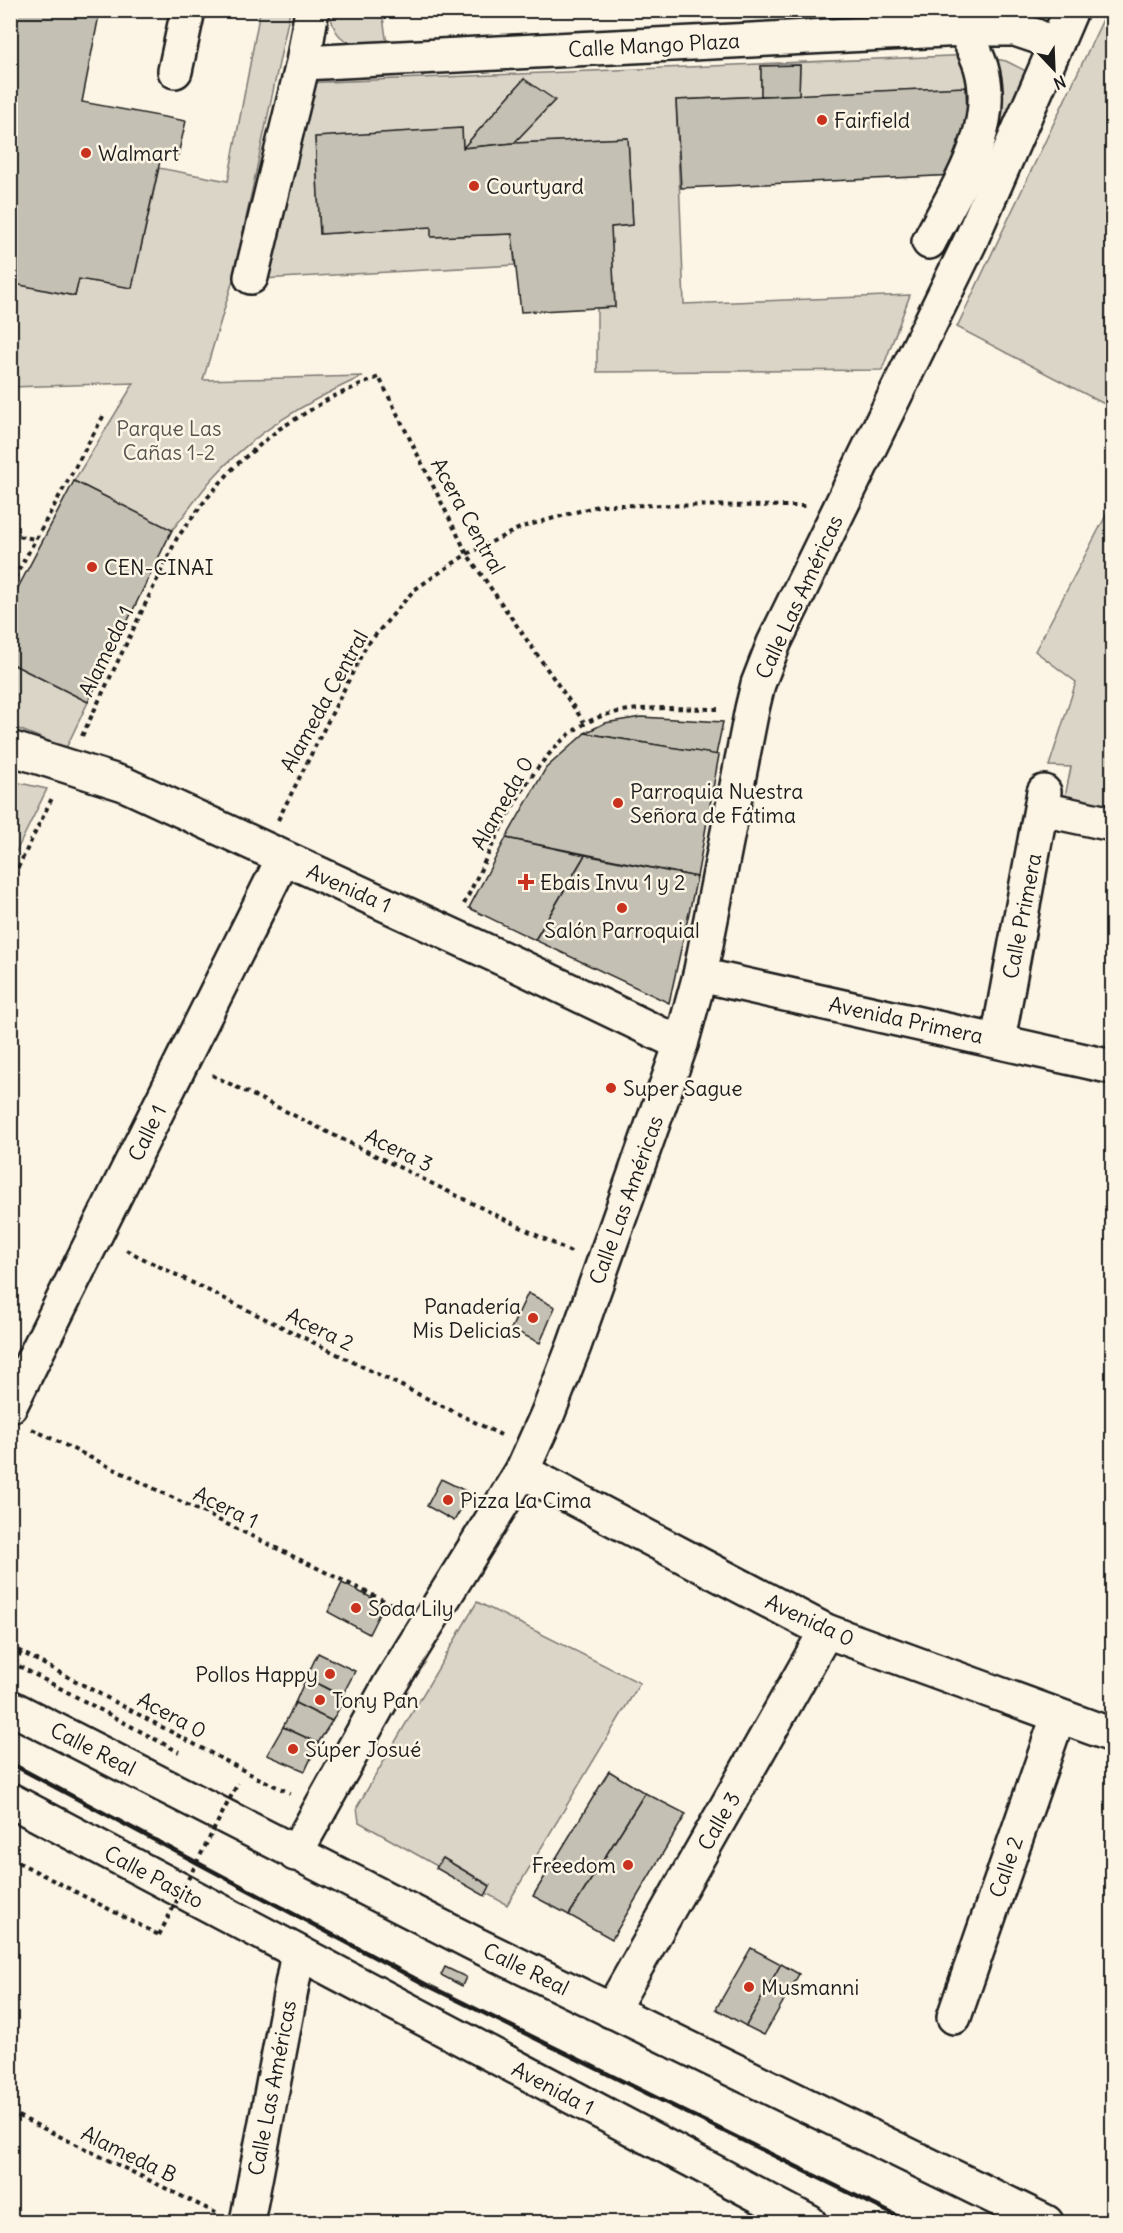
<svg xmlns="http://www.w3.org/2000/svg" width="1123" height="2233" viewBox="0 0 1123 2233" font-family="Delius,sans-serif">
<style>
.green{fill:#dbd5c8;stroke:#7c7872;stroke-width:1.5}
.building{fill:#c4c0b3;stroke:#1c1c1c;stroke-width:1.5}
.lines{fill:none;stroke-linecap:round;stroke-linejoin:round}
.minor-casing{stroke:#1c1c1c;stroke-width:38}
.major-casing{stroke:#1c1c1c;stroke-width:38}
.path{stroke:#1c1c1c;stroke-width:4;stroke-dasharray:4.5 4.5;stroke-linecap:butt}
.minor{stroke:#fcf5e5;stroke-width:33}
.major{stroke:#fcf5e5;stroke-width:33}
.rail{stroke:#1c1c1c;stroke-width:4.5}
.path-bridge{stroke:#1c1c1c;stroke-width:4;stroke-dasharray:4.5 4.5;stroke-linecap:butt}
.poi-dot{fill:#c8321e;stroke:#fcf5e5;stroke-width:2}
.labels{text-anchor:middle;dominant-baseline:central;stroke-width:5;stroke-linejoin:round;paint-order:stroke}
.street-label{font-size:21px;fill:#1c1c1c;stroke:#fcf5e5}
.poi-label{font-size:21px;fill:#1c1c1c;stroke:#fcf5e5;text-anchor:start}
.park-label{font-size:21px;fill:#555450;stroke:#fcf5e5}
</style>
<rect width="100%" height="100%" fill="#fcf5e5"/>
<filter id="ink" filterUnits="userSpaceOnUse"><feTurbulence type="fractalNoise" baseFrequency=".0167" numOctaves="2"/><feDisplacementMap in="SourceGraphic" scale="12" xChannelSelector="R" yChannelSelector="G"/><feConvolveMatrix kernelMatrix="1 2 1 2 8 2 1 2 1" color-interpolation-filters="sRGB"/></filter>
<g filter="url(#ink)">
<!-- green -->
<g class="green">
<path d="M260 11H290L233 280 203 380 363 376C306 402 254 432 212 479 198 495 186 514 172 530L74 481 134 383 11 387 10 283 75 296 79 279 132 288 159 168 228 181Z"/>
<path d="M330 11H382L387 44C357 45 334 48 330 11Z"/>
<path d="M790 11H1046L1021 16 790 23Z"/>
<path d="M1107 11H1112V408L957 327Z"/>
<path d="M974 55 1006 61 1028 72 951 226 958 141 968 140 966 87 799 95 800 65 761 66V96L676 100 684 304 910 295 882 370 597 372V308L615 307 611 227 633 225 628 138 514 143 524 79 463 148 462 128 315 138 320 234 431 227 432 237 512 234 515 265 262 279 302 83Z"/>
<path d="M1112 504V813L1064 802 1071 767 1049 766 1076 682 1035 651Z"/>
<path d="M10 663 88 702 66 748 11 726Z"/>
<path d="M11 781 47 789 11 862 10 781Z"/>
<path d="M477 1602 640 1683 507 1905 486 1893 490 1885 443 1858 437 1866 359 1822 357 1807Z"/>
</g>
<!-- building -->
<g class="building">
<path d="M10 10H100L82 102 186 121 178 155 162 152 132 288 79 279 75 296 10 283Z"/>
<path d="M800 65 799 95 761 96V66Z"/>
<path d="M524 79 555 100 514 143 463 148Z"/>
<path d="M966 87 968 140 958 141 957 175 681 188 676 100Z"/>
<path d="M462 128 463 148 514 143 628 138 633 225 611 227 615 307 521 312 512 234 431 237V227L320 234 315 137Z"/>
<path d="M74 481 172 530 88 702 10 663V603Z"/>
<path d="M641 717 723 722 716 755 585 733 605 723Z"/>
<path d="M585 733 719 755 697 877 506 838 546 768Z"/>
<path d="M506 838 585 855 535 940 469 908Z"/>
<path d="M585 855 697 877 669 1003 535 940Z"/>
<path d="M528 1293 555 1307 540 1343 511 1329Z"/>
<path d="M441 1479 470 1493 454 1521 427 1506Z"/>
<path d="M342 1583 384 1604 369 1634 328 1612Z"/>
<path d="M318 1653 355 1671 342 1696 306 1678Z"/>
<path d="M306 1678 345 1698 332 1721 295 1703Z"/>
<path d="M295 1703 332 1721 318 1743 283 1727Z"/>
<path d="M283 1727 318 1743 305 1771 267 1755Z"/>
<path d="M609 1771 645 1793 569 1915 533 1896Z"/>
<path d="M645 1793 686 1814 612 1939 569 1915Z"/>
<path d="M443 1858 490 1886 485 1896 436 1868Z"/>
<path d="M751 1948 781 1964 746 2026 716 2009Z"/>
<path d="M781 1964 799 1974 764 2035 746 2026Z"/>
<path d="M445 1967 466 1977 462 1986 441 1975Z"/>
</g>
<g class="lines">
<defs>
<g id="minor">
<path d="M175 71 188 10"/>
<path d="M929 242C956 189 999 129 981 67 977 54 970 41 964 29"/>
<path d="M251 277 303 63"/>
<path d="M10 748 124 784 519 966 681 1044"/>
<path d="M1042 809 1112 824"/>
<path d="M700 975 1112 1067"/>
<path d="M998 1040 1044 792"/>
<path d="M10 1406 283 859"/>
<path d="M522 1471 826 1631 1112 1735"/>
<path d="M10 1800 809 2222"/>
<path d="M295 1854 389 1686 522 1471 548 1413 574 1346 681 1044 700 975 752 709 758 684 774 643 970 242 1056 45 1036 36 1015 29H964L303 63 312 10"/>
<path d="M611 2011 826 1631"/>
<path d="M954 2017 1058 1717"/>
<path d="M247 2222 298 1953"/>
</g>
<g id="major">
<path d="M1056 45 1071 10"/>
<path d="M10 1707 475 1944 1046 2222"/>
</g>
</defs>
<!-- minor casing -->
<use href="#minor" class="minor-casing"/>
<!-- major casing -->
<use href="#major" class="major-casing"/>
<!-- path -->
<g class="path">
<path d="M10 535 36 539"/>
<path d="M10 586 105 413"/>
<path d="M82 736 177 538 207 498 236 465 279 429 332 397 379 377 467 554 584 722"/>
<path d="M278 820 366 646 414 590 467 554 522 527 601 505 805 506"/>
<path d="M10 884 53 796"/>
<path d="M464 904C495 843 537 731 609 714 644 705 682 709 718 709"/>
<path d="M212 1075 571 1252"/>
<path d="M126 1250 501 1435"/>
<path d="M32 1429 397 1607"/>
<path d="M10 1646 254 1776 290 1793"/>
<path d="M21 1652 15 1664 179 1752"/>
<path d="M10 1858 159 1935"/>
<path d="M10 2112 216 2213"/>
</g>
<!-- minor -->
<use href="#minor" class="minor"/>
<!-- major -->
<use href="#major" class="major"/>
<!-- rail -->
<path class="rail" d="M10 1763 425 1984 909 2222"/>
<!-- path-bridge -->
<path class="path-bridge" d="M159 1935 238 1783"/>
</g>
</g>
<!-- markers -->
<g class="poi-dot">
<circle cx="822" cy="120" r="6"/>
<circle cx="86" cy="153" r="6"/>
<circle cx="474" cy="186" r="6"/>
<circle cx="92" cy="567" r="6"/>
<circle cx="618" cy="803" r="6"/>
<path d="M523 873h6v6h6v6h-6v6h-6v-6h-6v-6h6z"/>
<circle cx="622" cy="908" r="6"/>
<circle cx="611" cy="1088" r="6"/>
<circle cx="533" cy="1318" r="6"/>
<circle cx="448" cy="1500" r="6"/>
<circle cx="356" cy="1608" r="6"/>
<circle cx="330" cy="1674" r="6"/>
<circle cx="320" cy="1700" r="6"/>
<circle cx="293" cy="1749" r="6"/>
<circle cx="628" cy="1865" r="6"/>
<circle cx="749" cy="1987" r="6"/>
</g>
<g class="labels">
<!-- street labels -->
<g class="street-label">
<text transform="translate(654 45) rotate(-3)">Calle Mango Plaza</text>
<text transform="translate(468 516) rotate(61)">Acera Central</text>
<text transform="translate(799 597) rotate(-65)">Calle Las Américas</text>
<text transform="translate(106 651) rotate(-64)">Alameda 1</text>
<text transform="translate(324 701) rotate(-61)">Alameda Central</text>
<text transform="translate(502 803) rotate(-60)">Alameda 0</text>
<text transform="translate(349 888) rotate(24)">Avenida 1</text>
<text transform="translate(1022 916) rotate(-79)">Calle Primera</text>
<text transform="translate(906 1020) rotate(12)">Avenida Primera</text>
<text transform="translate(147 1133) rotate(-64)">Calle 1</text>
<text transform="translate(399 1150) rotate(26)">Acera 3</text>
<text transform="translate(626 1200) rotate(-70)">Calle Las Américas</text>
<text transform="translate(320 1329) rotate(26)">Acera 2</text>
<text transform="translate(226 1507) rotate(26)">Acera 1</text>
<text transform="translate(810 1620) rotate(25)">Avenida 0</text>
<text transform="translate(172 1715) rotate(28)">Acera 0</text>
<text transform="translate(93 1749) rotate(27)">Calle Real</text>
<text transform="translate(719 1821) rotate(-60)">Calle 3</text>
<text transform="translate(1006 1867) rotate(-71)">Calle 2</text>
<text transform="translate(154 1877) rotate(28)">Calle Pasito</text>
<text transform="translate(526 1969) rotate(26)">Calle Real</text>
<text transform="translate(272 2088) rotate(-79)">Calle Las Américas</text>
<text transform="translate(553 2088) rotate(28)">Avenida 1</text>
<text transform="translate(129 2154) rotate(26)">Alameda B</text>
</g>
<!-- poi labels -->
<g class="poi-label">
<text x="834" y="120">Fairfield</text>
<text x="98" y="153">Walmart</text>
<text x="486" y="186">Courtyard</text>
<text x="104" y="567">CEN-CINAI</text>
<text x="630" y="791">Parroquia Nuestra<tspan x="630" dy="24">Señora de Fátima</tspan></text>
<text x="540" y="882">Ebais Invu 1 y 2</text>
<text x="622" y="930" text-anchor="middle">Salón Parroquial</text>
<text x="623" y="1088">Super Sague</text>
<text x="521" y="1306" text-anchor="end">Panadería<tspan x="521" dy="24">Mis Delicias</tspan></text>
<text x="460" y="1500">Pizza La Cima</text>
<text x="368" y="1608">Soda Lily</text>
<text x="318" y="1674" text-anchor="end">Pollos Happy</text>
<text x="332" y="1700">Tony Pan</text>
<text x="305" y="1749">Súper Josué</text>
<text x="616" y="1865" text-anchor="end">Freedom</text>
<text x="761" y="1987">Musmanni</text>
</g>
<!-- park labels -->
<g class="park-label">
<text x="169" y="428">Parque Las<tspan x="169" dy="24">Cañas 1-2</tspan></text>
</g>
</g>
<!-- margin -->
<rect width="1123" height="2233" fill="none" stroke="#fcf5e5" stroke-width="36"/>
<rect x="18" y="18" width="1087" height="2197" fill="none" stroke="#1c1c1c" stroke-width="2" filter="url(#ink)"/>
<!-- north arrow -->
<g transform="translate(1054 69) rotate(157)" stroke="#fcf5e5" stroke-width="4.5" paint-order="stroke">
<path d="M0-4.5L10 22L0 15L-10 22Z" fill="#1c1c1c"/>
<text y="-9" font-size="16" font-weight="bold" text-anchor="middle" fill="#1c1c1c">N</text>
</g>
</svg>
